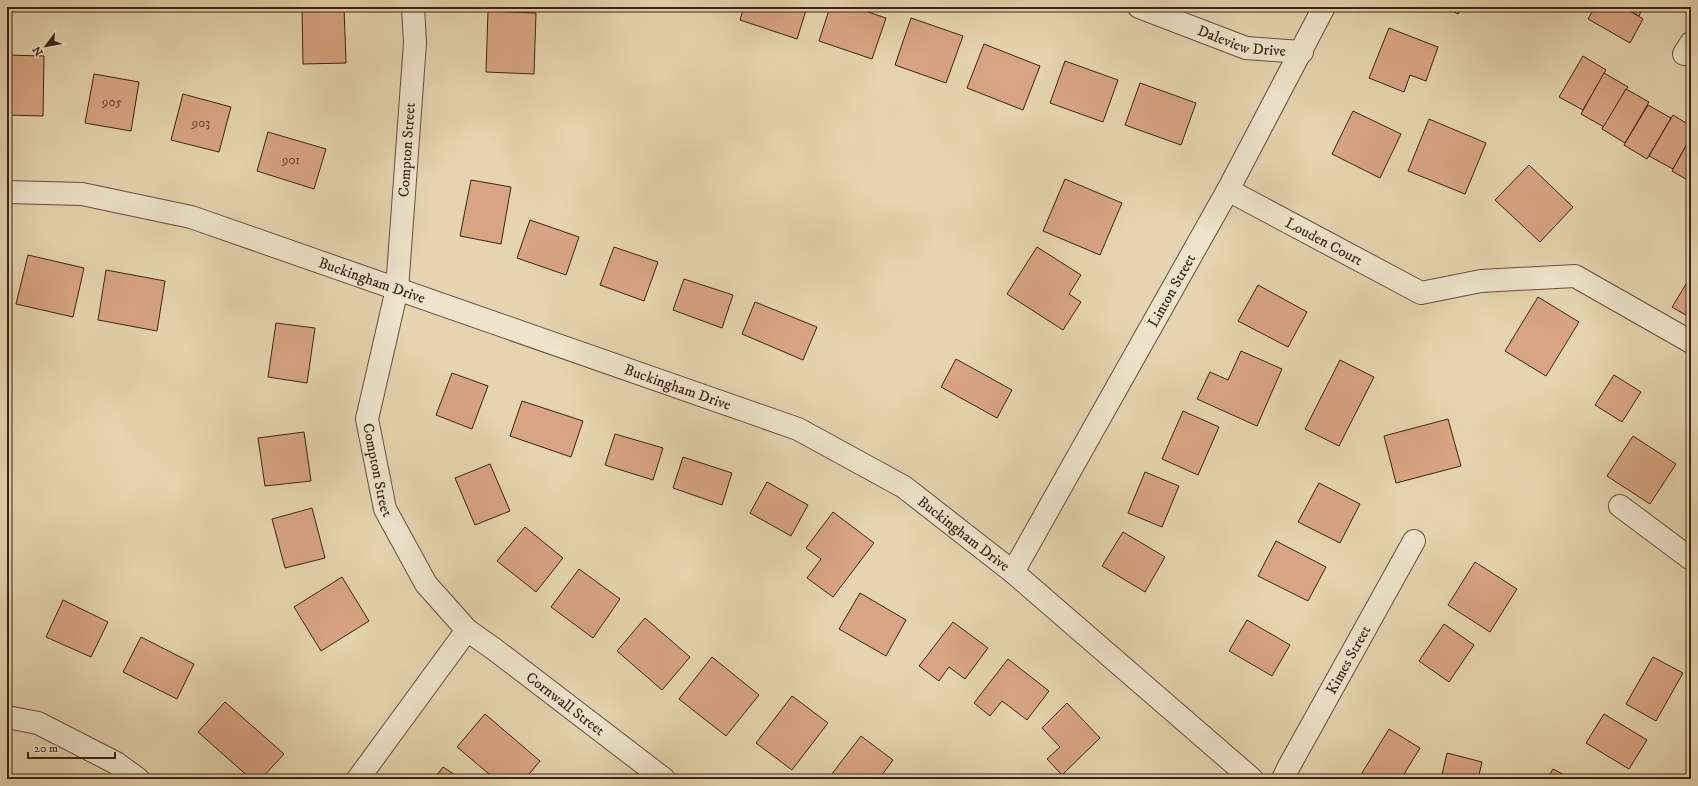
<svg xmlns="http://www.w3.org/2000/svg" width="1698" height="786" viewBox="0 0 1698 786" font-family="'IM FELL DW Pica',serif">
<style>
.building{fill:#d8a484;stroke:#3c2315}
.lines{fill:none;stroke-linecap:round;stroke-linejoin:round}
.minor-casing{stroke:#664f3c;stroke-width:24}
.minor{stroke:#eee3cb;stroke-width:22}
.labels{text-anchor:middle;dominant-baseline:central;stroke-width:3.5;stroke-linejoin:round;paint-order:stroke}
.number-label{font-size:13px;fill:#634331}
.street-label{font-size:15px;fill:#3c2315;stroke:#eee3cb}
</style>
<rect width="100%" height="100%" fill="#e5d4af"/>
<filter id="stains"><feTurbulence type="fractalNoise" baseFrequency=".005" numOctaves="4"/><feColorMatrix values="0 0 0 0 .2 0 0 0 0 .09 0 0 0 0 .02 0 0 0 .5 -.17"/></filter>
<radialGradient id="worn" r=".72"><stop offset=".6" stop-color="#630" stop-opacity="0"/><stop offset="1" stop-color="#630" stop-opacity=".3"/></radialGradient>
<!-- building -->
<g class="building">
<path d="M302 7H344L346 63 303 64Z"/>
<path d="M744 7H807L797 39 740 20Z"/>
<path d="M830 7H853L886 18 872 59 819 41Z"/>
<path d="M1445 7H1463L1458 14Z"/>
<path d="M1595 7H1623L1643 19 1630 43 1588 19Z"/>
<path d="M1623 7H1643L1639 16Z"/>
<path d="M488 11 536 13 534 74 486 72Z"/>
<path d="M911 18 963 36 946 83 895 65Z"/>
<path d="M1389 28 1438 47 1426 81 1410 75 1404 92 1369 78Z"/>
<path d="M984 44 1040 66 1023 110 967 88Z"/>
<path d="M7 55 44 56 43 116 7 115Z"/>
<path d="M1583 56 1606 70 1583 110 1559 97Z"/>
<path d="M1065 61 1118 80 1103 122 1050 103Z"/>
<path d="M1604 73 1628 87 1604 127 1581 114Z"/>
<path d="M94 74 139 82 131 131 85 123Z"/>
<path d="M1140 83 1196 103 1181 145 1125 125Z"/>
<path d="M1626 89 1649 102 1625 143 1602 129Z"/>
<path d="M183 94 231 107 219 152 171 140Z"/>
<path d="M1648 105 1671 118 1647 159 1624 145Z"/>
<path d="M1353 111 1401 134 1380 178 1332 154Z"/>
<path d="M1673 115 1691 126V137L1673 169 1649 156Z"/>
<path d="M1429 119 1486 143 1465 194 1408 171Z"/>
<path d="M268 132 326 149 314 189 257 171Z"/>
<path d="M1691 137V182L1672 171Z"/>
<path d="M1529 165 1573 207 1540 242 1495 200Z"/>
<path d="M1065 179 1122 203 1100 255 1043 231Z"/>
<path d="M471 180 511 187 501 244 460 236Z"/>
<path d="M530 220 579 237 566 275 517 258Z"/>
<path d="M614 247 658 262 644 301 600 285Z"/>
<path d="M1037 247 1081 275 1069 294 1081 302 1063 330 1007 294Z"/>
<path d="M28 255 84 268 73 317 16 304Z"/>
<path d="M106 270 165 281 157 331 98 320Z"/>
<path d="M1691 276V318L1672 307Z"/>
<path d="M684 279 733 295 722 328 673 310Z"/>
<path d="M1258 285 1307 312 1288 347 1238 321Z"/>
<path d="M1538 297 1579 322 1546 376 1505 351Z"/>
<path d="M755 302 817 327 803 360 742 334Z"/>
<path d="M276 323 315 328 307 383 268 377Z"/>
<path d="M1241 351 1282 369 1257 426 1197 399 1210 372 1228 380Z"/>
<path d="M956 359 1012 390 997 418 941 387Z"/>
<path d="M1340 360 1374 377 1339 446 1305 429Z"/>
<path d="M452 373 488 386 472 429 436 415Z"/>
<path d="M1614 375 1641 392 1622 422 1595 405Z"/>
<path d="M522 401 583 421 571 457 510 436Z"/>
<path d="M1183 411 1219 427 1198 475 1162 459Z"/>
<path d="M1448 419 1461 466 1396 483 1384 436Z"/>
<path d="M304 432 311 481 265 486 258 438Z"/>
<path d="M615 434 663 448 653 480 605 465Z"/>
<path d="M1633 436 1676 464 1650 504 1607 476Z"/>
<path d="M683 457 732 473 722 505 673 488Z"/>
<path d="M490 464 510 511 475 525 455 478Z"/>
<path d="M1145 472 1179 486 1162 527 1128 513Z"/>
<path d="M767 482 808 505 791 536 750 513Z"/>
<path d="M1319 483 1360 504 1340 543 1298 522Z"/>
<path d="M312 508 325 558 285 568 272 519Z"/>
<path d="M833 512 874 543 833 597 807 578 821 559 806 548Z"/>
<path d="M525 527 563 558 536 592 497 561Z"/>
<path d="M1123 532 1165 557 1145 592 1102 566Z"/>
<path d="M1276 541 1326 567 1308 601 1258 576Z"/>
<path d="M1475 562 1517 589 1490 632 1448 605Z"/>
<path d="M579 569 620 599 593 638 551 607Z"/>
<path d="M342 577 369 621 321 651 294 607Z"/>
<path d="M860 593 906 620 886 656 839 629Z"/>
<path d="M63 600 108 622 91 657 46 637Z"/>
<path d="M645 618 690 657 662 690 617 651Z"/>
<path d="M1247 620 1290 645 1272 676 1229 651Z"/>
<path d="M953 622 988 648 965 679 949 667 939 681 919 666Z"/>
<path d="M1444 624 1474 645 1449 682 1419 661Z"/>
<path d="M141 637 194 664 177 699 123 672Z"/>
<path d="M712 657 759 695 726 736 679 699Z"/>
<path d="M1653 657 1683 673 1656 721 1626 704Z"/>
<path d="M1008 659 1049 691 1027 720 1002 701 990 716 974 703Z"/>
<path d="M792 696 828 723 792 770 756 743Z"/>
<path d="M225 702 284 754 261 779H251L198 732Z"/>
<path d="M1067 703 1100 738 1062 775 1047 759 1060 747 1042 728Z"/>
<path d="M485 714 540 761 525 779H495L457 747Z"/>
<path d="M1604 714 1647 740 1629 769 1586 743Z"/>
<path d="M1389 729 1420 748 1401 779H1372L1362 773Z"/>
<path d="M861 736 893 760 879 779H828Z"/>
<path d="M1447 753 1482 762 1478 779H1441Z"/>
<path d="M443 767 461 779H434Z"/>
<path d="M1553 769 1572 779H1547Z"/>
</g>
<g class="lines">
<defs>
<g id="minor">
<path id="s1" d="M413 7 415 43 397 289 367 419 385 509 426 584 467 630 494 649 664 779"/>
<path id="s2" d="M1139 7 1246 48 1302 52"/>
<path d="M1684 54 1691 43"/>
<path id="s3" d="M1228 190 1421 293 1481 281 1575 276 1691 342"/>
<path id="s4" d="M7 192 82 194 191 217 798 429 904 487 1013 572 1252 779"/>
<path d="M1620 506 1691 559"/>
<path id="s5" d="M1013 572 1228 190 1324 7"/>
<path d="M7 717 38 723 116 763 138 779"/>
<path d="M358 779 467 630"/>
<path id="s6" d="M1283 779 1288 768 1414 541"/>
</g>
</defs>
<!-- minor casing -->
<use href="#minor" class="minor-casing"/>
<!-- minor -->
<use href="#minor" class="minor"/>
</g>
<g class="labels">
<!-- number labels -->
<g class="number-label">
<text x="112" y="102">905</text>
<text x="201" y="123">903</text>
<text x="291" y="160">901</text>
</g>
<!-- street labels -->
<g class="street-label">
<text stroke="none"><textPath href="#s2" startOffset="109">Daleview Drive</textPath></text>
<text transform="translate(407 150) rotate(-86)">Compton Street</text>
<text stroke="none"><textPath href="#s3" startOffset="109">Louden Court</textPath></text>
<text stroke="none"><textPath href="#s4" startOffset="378">Buckingham Drive</textPath></text>
<text stroke="none"><textPath href="#s5" startOffset="323">Linton Street</textPath></text>
<text stroke="none"><textPath href="#s4" startOffset="702">Buckingham Drive</textPath></text>
<text stroke="none"><textPath href="#s1" startOffset="468">Compton Street</textPath></text>
<text stroke="none"><textPath href="#s4" startOffset="1026">Buckingham Drive</textPath></text>
<text stroke="none"><textPath href="#s6" startOffset="136">Kimes Street</textPath></text>
<text stroke="none"><textPath href="#s1" startOffset="778">Cornwall Street</textPath></text>
</g>
</g>
<!-- margin -->
<rect width="1698" height="786" fill="none" stroke="#e5d4af" stroke-width="24"/>
<rect x="8" y="8" width="1682" height="770" fill="none" stroke="#3c2315" stroke-width="2"/>
<rect x="12" y="12" width="1674" height="762" fill="none" stroke="#3c2315"/>
<!-- north arrow -->
<g transform="translate(46 46) rotate(238)" stroke="#eee3cb" stroke-width="3" paint-order="stroke">
<path d="M0-3L7 15L0 10L-7 15Z" fill="#3c2315"/>
<text y="-6" font-size="11" font-weight="bold" text-anchor="middle" fill="#3c2315">N</text>
</g>
<!-- scale -->
<path d="M28 752v6h87v-6" fill="none" stroke="#3c2315" stroke-width="2"/>
<text x="34" y="752" font-size="12" fill="#3c2315" stroke="#eee3cb" stroke-width="3" paint-order="stroke">20 m</text>
<rect width="100%" height="100%" filter="url(#stains)"/>
<rect width="100%" height="100%" fill="url(#worn)"/>
</svg>
